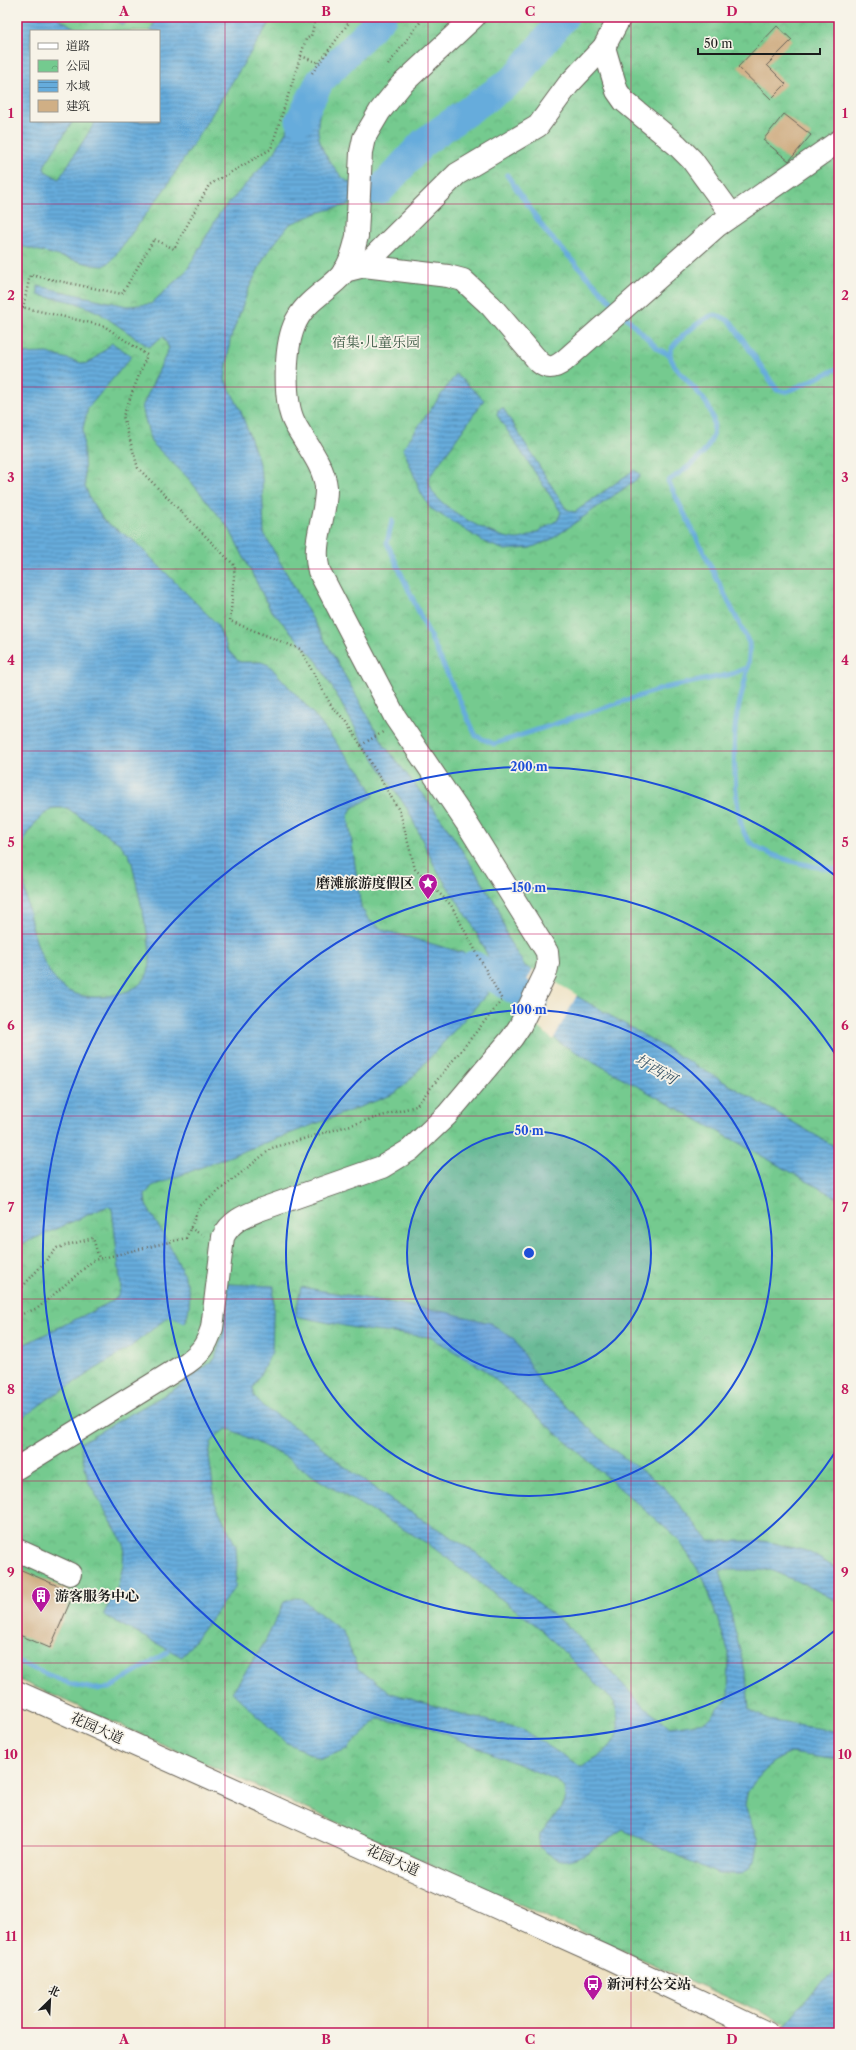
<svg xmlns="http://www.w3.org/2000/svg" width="856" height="2050" viewBox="0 0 856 2050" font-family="'Libre Caslon Text','Noto Serif SC',serif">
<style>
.park{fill:url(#park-crowns);stroke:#487356;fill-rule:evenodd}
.water{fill:url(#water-rules);stroke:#41647c;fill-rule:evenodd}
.pier{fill:#eee1c1}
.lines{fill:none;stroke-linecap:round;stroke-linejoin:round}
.stream{stroke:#66acdc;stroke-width:5}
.river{stroke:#66acdc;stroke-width:29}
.building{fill:#d0af85}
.minor-casing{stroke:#666156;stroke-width:24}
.major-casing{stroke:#666156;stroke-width:24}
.path{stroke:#666156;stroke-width:2.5;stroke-dasharray:1 3;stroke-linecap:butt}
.minor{stroke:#fff;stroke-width:22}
.major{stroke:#fff;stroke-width:22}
.grid{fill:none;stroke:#c2185b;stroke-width:1;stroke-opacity:0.55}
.ring{fill:none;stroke:#1d4ed8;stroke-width:2}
.labels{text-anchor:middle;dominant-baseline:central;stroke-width:3.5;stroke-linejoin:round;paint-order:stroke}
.park-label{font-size:14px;fill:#3b5944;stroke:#f7f3e8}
.poi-label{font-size:14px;font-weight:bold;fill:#1c1c1c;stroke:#f7f3e8;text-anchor:start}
.street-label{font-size:14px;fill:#1c1c1c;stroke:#f7f3e8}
.water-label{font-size:15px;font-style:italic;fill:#3a5669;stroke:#f7f3e8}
.centre{fill:#1d4ed8;stroke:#f7f3e8;stroke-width:2}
.ring-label{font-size:12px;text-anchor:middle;font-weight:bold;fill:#1d4ed8;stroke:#f7f3e8;stroke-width:3.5;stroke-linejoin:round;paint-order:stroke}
.neatline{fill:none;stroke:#c2185b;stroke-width:1.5}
.grid-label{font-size:13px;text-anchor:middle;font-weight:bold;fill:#c2185b}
</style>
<defs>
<pattern id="park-crowns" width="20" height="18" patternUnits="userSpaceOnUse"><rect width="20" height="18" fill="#74ca8f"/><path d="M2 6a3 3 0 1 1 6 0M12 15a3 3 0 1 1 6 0" fill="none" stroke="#64ad7b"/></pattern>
<pattern id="water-rules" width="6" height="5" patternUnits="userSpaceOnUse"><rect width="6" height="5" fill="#66acdc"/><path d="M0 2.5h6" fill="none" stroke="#538bb2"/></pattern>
</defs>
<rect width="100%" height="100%" fill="#f7f3e8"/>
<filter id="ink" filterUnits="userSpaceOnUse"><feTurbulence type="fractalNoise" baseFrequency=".025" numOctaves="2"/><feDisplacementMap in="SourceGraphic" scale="8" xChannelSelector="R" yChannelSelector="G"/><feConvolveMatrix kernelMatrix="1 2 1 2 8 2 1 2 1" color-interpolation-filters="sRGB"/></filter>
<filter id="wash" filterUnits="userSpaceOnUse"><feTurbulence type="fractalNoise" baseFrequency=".012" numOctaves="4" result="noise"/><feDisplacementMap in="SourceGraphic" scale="16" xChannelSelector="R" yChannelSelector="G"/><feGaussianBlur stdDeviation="0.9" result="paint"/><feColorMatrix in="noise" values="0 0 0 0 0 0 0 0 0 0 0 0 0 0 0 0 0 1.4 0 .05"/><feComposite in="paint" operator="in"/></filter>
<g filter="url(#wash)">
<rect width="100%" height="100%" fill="#eee1c1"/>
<!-- park -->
<path class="park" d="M17 17H839V2033H807L17 1679ZM31 31H159V121H31Z"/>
<!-- water -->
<g class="water">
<path d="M17 17H56L80 31H31V121H73L44 166 45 171 59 179 96 121H159V31H150L158 17H273L166 187 111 261 104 266 93 265 17 245Z"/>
<path d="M108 17H131L123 25Z"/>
<path d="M312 83 328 87C316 119 311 138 334 167 340 174 343 181 352 183L351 204 320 212 290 224 266 254 249 288 230 340 225 380 240 409 257 456 262 477 264 534 385 746 445 824 498 907 508 939 525 966 839 1149V1199L560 1043 507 995 471 922 436 869 408 810 365 745 317 661 270 609 229 528 187 477 151 442 142 407 169 348 163 336 149 347 98 312 74 302 38 295V286L127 306 151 304 187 270 219 214 275 152Z"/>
<path d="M112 343 132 356 88 408 83 428 85 486 90 499 104 521 133 540 217 624 228 650 236 659 240 662H261L269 665 310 710 353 764 361 771 374 796 352 808 348 816 361 907 369 920 383 930 464 953 484 982 488 993 406 1084 394 1094 152 1186 145 1195 146 1205C158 1226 185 1269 189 1292 190 1303 189 1312 185 1323L169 1316 129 1348 48 1399 17 1422V1348L113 1301 118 1296 121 1287 112 1209 108 1206 17 1246V354L47 353 85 364 93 360ZM55 808H67L119 843 129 855 132 863C136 883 141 903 145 922 153 963 158 988 108 996 92 999 71 996 59 984 35 959 28 910 23 876 23 869 20 860 21 852 24 835 39 814 55 808Z"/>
<path d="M456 374 484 400 428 479C430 484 431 490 434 494 447 511 498 541 519 539 530 538 548 525 558 520L561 512 497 415 498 410 503 408 566 509 575 512 634 470 639 473 640 477 552 539 530 548 505 550 486 543 430 508 421 493 403 448Z"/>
<path d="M228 1284 274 1286 272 1352 253 1388 254 1396 258 1401 265 1408 311 1438 341 1464 391 1500 475 1552 571 1629 645 1708 670 1727 705 1722 728 1699 729 1653 704 1579 678 1539 483 1369 430 1337 365 1330 295 1316 301 1287 445 1312 490 1323 514 1339 541 1384 611 1448 665 1488 709 1541H764L807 1551 839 1570V1602L804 1584 770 1570H720L746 1675 749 1709 768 1720 839 1732V1760L790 1753 773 1762 755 1781 747 1793 745 1806 758 1842 756 1856 750 1867 742 1874H718L623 1830C607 1839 579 1863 561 1860 553 1858 546 1852 539 1847L540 1834 562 1808 565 1797 564 1788 556 1780 426 1726 378 1719 347 1749 321 1759 285 1742 232 1692 265 1642 284 1602 299 1597 343 1632 358 1669 391 1693 468 1716 520 1728 581 1767C611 1749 626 1740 614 1702L541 1629 427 1543 322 1482 284 1456 232 1430 227 1429 218 1434 211 1443 209 1455 215 1503 236 1546 237 1565 235 1587 182 1657 103 1615 117 1589 123 1566 124 1544 88 1481 80 1443 180 1386 215 1359 223 1333Z"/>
<path d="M839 1969V2033H794L783 2028 821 1982Z"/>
</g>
<!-- pier -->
<path class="pier" d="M533 969 577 995 553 1040 514 1005Z"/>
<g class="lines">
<!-- stream -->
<g class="stream">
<path d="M507 175 547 233 617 308"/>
<path d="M624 315 658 349 670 355"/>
<path d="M839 368 786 392 777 390 731 322C726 319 720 315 714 315 704 317 669 344 670 354 671 364 679 371 686 379 693 388 706 399 710 410 725 444 692 465 668 481L749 643C751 668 740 695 736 720 733 743 733 826 750 842 770 859 813 867 839 870"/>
<path d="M392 521 387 543 476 736 494 744 664 688 732 674 746 668"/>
<path d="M17 1662 71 1684 94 1689 110 1688 168 1652"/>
</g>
<!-- river -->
<g class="river">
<path d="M300 120 320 81 382 17"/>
<path d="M374 190H380L424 142 515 78 564 17"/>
<path d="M473 965 534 1001"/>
</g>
</g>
<g id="blocks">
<!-- building -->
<g class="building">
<path d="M777 26 792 40 767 65 786 84 771 99 738 67Z"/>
<path d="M784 114 811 135 789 161 763 140Z"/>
<path d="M17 1568 74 1593 50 1648 17 1634Z"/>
</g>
</g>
</g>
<g filter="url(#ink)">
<use href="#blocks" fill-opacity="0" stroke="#666156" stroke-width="1"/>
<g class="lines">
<defs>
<g id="minor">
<path d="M604 47 617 91 624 101 677 145 692 160 732 215"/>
<path d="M364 266 457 174 538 126 568 85 604 47 620 17"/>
<path d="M344 271 364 266 448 276 463 280 491 306 539 362C548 370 555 368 564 361L717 226 839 141"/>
<path d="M17 1468 187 1363C202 1352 206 1346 212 1328L223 1237C231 1221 244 1216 259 1210L382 1167 410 1150 447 1115 512 1038 520 1026 546 972 548 963 547 952 466 822 395 717 319 571C311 543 327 515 326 487 324 465 305 443 295 424 283 402 285 348 294 326 303 303 323 294 339 278 349 268 354 250 357 236L361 152 364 138 380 111 401 85 474 17"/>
<path d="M17 1550 70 1574"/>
</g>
<path id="major" d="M17 1692 605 1956 767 2033"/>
</defs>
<!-- minor casing -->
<use href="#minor" class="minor-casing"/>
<!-- major casing -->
<use href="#major" class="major-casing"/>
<!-- path -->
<g class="path">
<path d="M301 56 319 63"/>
<path d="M388 65 424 17"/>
<path d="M312 73 353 17"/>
<path d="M17 306 104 326 147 355 123 416 138 468 235 566 230 621 300 649 332 707 347 722 400 812 415 869 451 905 502 1000 416 1106 272 1148 200 1206 186 1238 94 1260 38 1308 17 1316"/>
<path d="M23 308 30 275 122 294 154 239 174 249 209 185 271 149 306 39 311 36 316 17"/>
<path d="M361 745 383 732"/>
<path d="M190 1228 204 1236"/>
<path d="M17 1293 57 1248 93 1238 99 1258"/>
</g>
<!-- minor -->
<use href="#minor" class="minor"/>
<!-- major -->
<use href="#major" class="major"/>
</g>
</g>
<!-- grid -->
<path class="grid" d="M225 17V2033M428 17V2033M631 17V2033M17 204H839M17 387H839M17 569H839M17 751H839M17 934H839M17 1116H839M17 1299H839M17 1481H839M17 1663H839M17 1846H839"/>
<!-- distance rings -->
<circle cx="529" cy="1253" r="122" fill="#1d4ed8" fill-opacity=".12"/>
<g class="ring">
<circle cx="529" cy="1253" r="122"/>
<circle cx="529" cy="1253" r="243"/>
<path d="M839 1446A365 365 0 1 1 839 1060"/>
<path d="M838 1628A486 486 0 1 1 838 878"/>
</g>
<!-- icons -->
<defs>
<symbol id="sight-pin" viewBox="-11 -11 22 30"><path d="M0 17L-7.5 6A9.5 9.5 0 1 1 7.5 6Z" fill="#b5179e" stroke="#f7f3e8"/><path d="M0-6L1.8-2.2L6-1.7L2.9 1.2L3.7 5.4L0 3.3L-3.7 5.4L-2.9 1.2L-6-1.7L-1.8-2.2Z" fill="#fff"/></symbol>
<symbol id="building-pin" viewBox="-11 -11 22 30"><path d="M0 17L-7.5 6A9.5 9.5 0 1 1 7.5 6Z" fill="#b5179e" stroke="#f7f3e8"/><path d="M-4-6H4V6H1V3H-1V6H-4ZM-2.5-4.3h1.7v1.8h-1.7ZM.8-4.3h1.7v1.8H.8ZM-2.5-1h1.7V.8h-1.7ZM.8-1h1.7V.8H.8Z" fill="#fff"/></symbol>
<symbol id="bus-pin" viewBox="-11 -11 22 30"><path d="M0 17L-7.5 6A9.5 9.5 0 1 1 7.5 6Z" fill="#b5179e" stroke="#f7f3e8"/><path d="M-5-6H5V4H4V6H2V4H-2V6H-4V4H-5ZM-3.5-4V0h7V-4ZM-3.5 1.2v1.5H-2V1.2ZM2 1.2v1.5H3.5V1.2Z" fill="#fff"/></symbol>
</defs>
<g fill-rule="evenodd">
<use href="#sight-pin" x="417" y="872" width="22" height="30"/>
<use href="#building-pin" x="30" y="1585" width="22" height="30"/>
<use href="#bus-pin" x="582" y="1973" width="22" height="30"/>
</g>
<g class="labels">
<!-- park labels -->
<g class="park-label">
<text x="376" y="342">宿集·儿童乐园</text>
</g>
<!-- poi labels -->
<g class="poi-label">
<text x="414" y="883" text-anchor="end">磨滩旅游度假区</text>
<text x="55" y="1596">游客服务中心</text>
<text x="607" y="1984">新河村公交站</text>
</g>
<!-- street labels -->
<g class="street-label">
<text transform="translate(97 1728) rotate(24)">花园大道</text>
<text transform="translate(393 1860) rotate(24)">花园大道</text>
</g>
<!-- water labels -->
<g class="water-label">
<text transform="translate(656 1069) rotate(30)">圩西河</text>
</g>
</g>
<circle cx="529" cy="1253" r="6" class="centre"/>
<g class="ring-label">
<text x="529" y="771">200 m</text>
<text x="529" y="892">150 m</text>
<text x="529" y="1014">100 m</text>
<text x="529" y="1135">50 m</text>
</g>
<!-- margin -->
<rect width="856" height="2050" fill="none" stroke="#f7f3e8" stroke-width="44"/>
<!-- legend -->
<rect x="30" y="30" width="130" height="92" fill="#f7f3e8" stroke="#9f9d96"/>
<rect x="38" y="43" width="20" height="6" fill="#ffffff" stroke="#9f9d96"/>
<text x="66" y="50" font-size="12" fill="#1c1c1c">道路</text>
<rect x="38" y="60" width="20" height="12" fill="url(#park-crowns)" stroke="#9f9d96"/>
<text x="66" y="70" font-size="12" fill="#1c1c1c">公园</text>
<rect x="38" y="80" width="20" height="12" fill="url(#water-rules)" stroke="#9f9d96"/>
<text x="66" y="90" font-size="12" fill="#1c1c1c">水域</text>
<rect x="38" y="100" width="20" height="12" fill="#d0af85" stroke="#9f9d96"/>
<text x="66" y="110" font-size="12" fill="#1c1c1c">建筑</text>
<!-- north arrow -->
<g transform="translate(50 2000) rotate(24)" stroke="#f7f3e8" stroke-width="3" paint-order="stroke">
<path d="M0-3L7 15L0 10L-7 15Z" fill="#1c1c1c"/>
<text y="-6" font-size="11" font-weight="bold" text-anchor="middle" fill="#1c1c1c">北</text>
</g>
<!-- scale -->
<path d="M698 48v6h122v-6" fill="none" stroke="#1c1c1c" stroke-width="2"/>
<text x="704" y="48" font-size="12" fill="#1c1c1c" stroke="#f7f3e8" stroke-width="3" paint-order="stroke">50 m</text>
<rect x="22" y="22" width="812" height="2006" class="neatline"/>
<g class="grid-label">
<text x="124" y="16">A</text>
<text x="326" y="16">B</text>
<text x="530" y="16">C</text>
<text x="732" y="16">D</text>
<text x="11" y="118">1</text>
<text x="845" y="118">1</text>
<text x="11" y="300">2</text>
<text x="845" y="300">2</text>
<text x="11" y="482">3</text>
<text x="845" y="482">3</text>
<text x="11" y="665">4</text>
<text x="845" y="665">4</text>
<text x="11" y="847">5</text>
<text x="845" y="847">5</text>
<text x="11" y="1030">6</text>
<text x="845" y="1030">6</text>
<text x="11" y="1212">7</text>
<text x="845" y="1212">7</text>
<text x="11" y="1394">8</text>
<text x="845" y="1394">8</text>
<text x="11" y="1577">9</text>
<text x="845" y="1577">9</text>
<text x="11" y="1759">10</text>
<text x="845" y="1759">10</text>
<text x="11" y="1941">11</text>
<text x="845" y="1941">11</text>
<text x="124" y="2044">A</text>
<text x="326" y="2044">B</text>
<text x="530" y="2044">C</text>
<text x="732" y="2044">D</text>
</g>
</svg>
